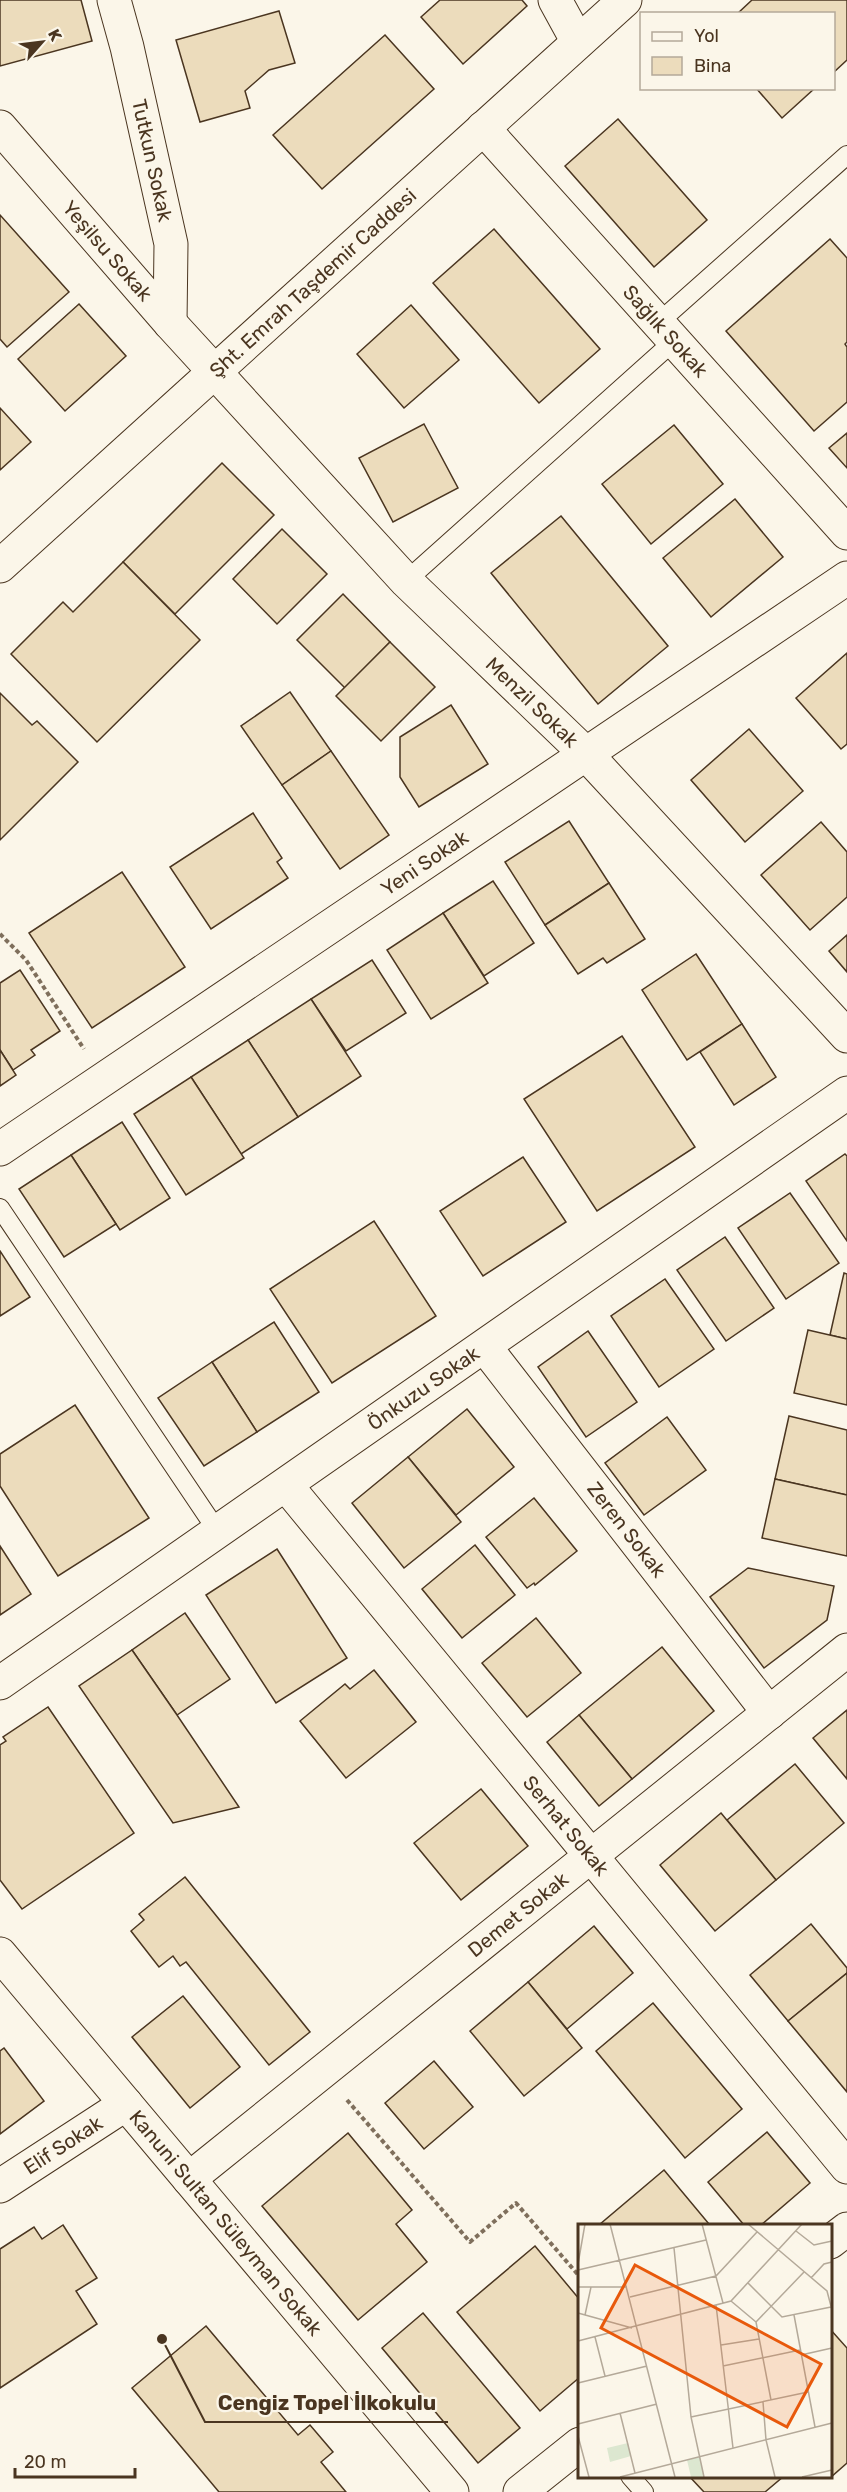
<svg xmlns="http://www.w3.org/2000/svg" width="847" height="2492" viewBox="0 0 847 2492" font-family="Rubik,sans-serif">
<style>
.building{fill:#ecdcbc;stroke:#4a3520;stroke-width:1.5}
.lines{fill:none;stroke-linecap:round;stroke-linejoin:round}
.lane-casing{stroke:#4a3520;stroke-width:20}
.street-casing{stroke:#4a3520;stroke-width:35}
.path{stroke:#7f6f5c;stroke-width:4;stroke-dasharray:4.5 3;stroke-linecap:butt}
.lane{stroke:#fbf6e9;stroke-width:18}
.street{stroke:#fbf6e9;stroke-width:33}
.labels{text-anchor:middle;dominant-baseline:central;stroke-width:4.5;stroke-linejoin:round;paint-order:stroke}
.street-label{font-size:20px;fill:#4a3520;stroke:#fbf6e9}
.inset-road{fill:none;stroke:#b4a999;stroke-width:1.5}
.view{fill:#e8590c;fill-opacity:0.15;stroke:#e8590c;stroke-width:3}
.inset-edge{fill:none;stroke:#4a3520;stroke-width:3}
.leader{fill:none;stroke:#4a3520;stroke-width:2}
.callout-dot{fill:#4a3520;stroke:#fbf6e9;stroke-width:2}
.callout-label{font-size:21px;text-anchor:middle;font-weight:bold;fill:#4a3520;stroke:#fbf6e9;stroke-width:4.5;stroke-linejoin:round;paint-order:stroke}
</style>
<rect width="100%" height="100%" fill="#fbf6e9"/>
<!-- building -->
<g class="building">
<path d="M0 0H81L92 41 0 66Z"/>
<path d="M440 0H522L527 6 463 64 421 17Z"/>
<path d="M752 0H847V60L834 72V14H737Z"/>
<path d="M279 11 295 63 269 70 245 91 250 108 200 122 176 40Z"/>
<path d="M385 35 434 89 322 189 273 135Z"/>
<path d="M756 88H815L782 118Z"/>
<path d="M618 119 707 220 654 267 565 166Z"/>
<path d="M0 215 69 292 7 347 0 339Z"/>
<path d="M494 229 600 349 539 403 433 283Z"/>
<path d="M830 239 847 258V342L845 344 847 347V402L814 431 726 331Z"/>
<path d="M79 304 126 356 65 411 18 359Z"/>
<path d="M411 305 459 360 404 408 357 354Z"/>
<path d="M0 408 31 442 0 470Z"/>
<path d="M424 424 458 488 393 522 359 458Z"/>
<path d="M674 425 723 484 651 544 602 484Z"/>
<path d="M847 433V468L829 448Z"/>
<path d="M222 463 274 515 175 614 123 562Z"/>
<path d="M735 499 783 557 711 617 663 558Z"/>
<path d="M561 516 668 646 598 704 491 573Z"/>
<path d="M282 529 327 574 277 624 233 579Z"/>
<path d="M123 562 200 640 97 742 11 654 63 602 73 612Z"/>
<path d="M343 594 390 642 345 688 297 640Z"/>
<path d="M390 642 435 687 381 741 336 696Z"/>
<path d="M847 653V744L841 749 796 698Z"/>
<path d="M290 692 331 751 282 785 241 726Z"/>
<path d="M0 693 32 725 37 721 78 762 0 840Z"/>
<path d="M451 705 488 764 419 807 400 777V737Z"/>
<path d="M749 729 803 791 745 842 691 780Z"/>
<path d="M331 751 389 835 340 869 282 785Z"/>
<path d="M253 813 282 858 277 862 288 878 211 929 170 867Z"/>
<path d="M569 821 609 883 545 925 505 862Z"/>
<path d="M821 822 847 852V897L810 930 761 875Z"/>
<path d="M122 872 185 967 92 1028 29 933Z"/>
<path d="M493 881 534 943 484 976 443 913Z"/>
<path d="M609 883 645 939 607 963 603 958 578 974 545 925Z"/>
<path d="M443 913 488 983 431 1019 387 950Z"/>
<path d="M847 935V972L829 951Z"/>
<path d="M696 954 742 1024 687 1060 642 990Z"/>
<path d="M372 960 406 1013 346 1051 311 999Z"/>
<path d="M20 970 60 1031 31 1050 35 1055 13 1070 0 1050V983Z"/>
<path d="M311 999 361 1076 298 1117 248 1040Z"/>
<path d="M742 1024 776 1077 734 1105 700 1052Z"/>
<path d="M622 1036 695 1147 597 1211 524 1099Z"/>
<path d="M248 1040 298 1117 241 1154 191 1077Z"/>
<path d="M0 1050 16 1075 0 1086Z"/>
<path d="M191 1077 244 1158 186 1195 134 1114Z"/>
<path d="M122 1122 170 1198 120 1230 71 1155Z"/>
<path d="M845 1154 847 1156V1241L806 1181Z"/>
<path d="M71 1155 116 1224 64 1257 19 1189Z"/>
<path d="M523 1157 566 1222 483 1276 440 1211Z"/>
<path d="M790 1193 839 1263 786 1299 738 1228Z"/>
<path d="M374 1221 436 1316 332 1383 270 1289Z"/>
<path d="M725 1237 774 1308 726 1341 677 1270Z"/>
<path d="M0 1251 30 1297 0 1316Z"/>
<path d="M844 1273 847 1274V1339L830 1335Z"/>
<path d="M665 1279 714 1349 659 1387 611 1316Z"/>
<path d="M274 1322 319 1392 257 1432 212 1362Z"/>
<path d="M808 1330 847 1339V1405L794 1393Z"/>
<path d="M588 1331 637 1402 586 1437 538 1367Z"/>
<path d="M212 1362 257 1432 204 1466 158 1398Z"/>
<path d="M75 1405 149 1518 58 1576 0 1486V1454Z"/>
<path d="M467 1409 514 1467 456 1515 408 1457Z"/>
<path d="M789 1416 847 1430V1495L775 1479Z"/>
<path d="M667 1417 706 1470 644 1515 605 1463Z"/>
<path d="M408 1457 461 1522 404 1568 352 1503Z"/>
<path d="M775 1479 847 1495V1556L762 1538Z"/>
<path d="M534 1498 577 1551 535 1585 534 1583 527 1588 486 1537Z"/>
<path d="M475 1545 515 1595 462 1638 422 1589Z"/>
<path d="M0 1546 31 1594 0 1615Z"/>
<path d="M277 1549 347 1658 276 1703 206 1595Z"/>
<path d="M748 1568 834 1586 827 1620 764 1668 710 1597Z"/>
<path d="M185 1613 230 1679 177 1715 132 1650Z"/>
<path d="M536 1618 581 1673 527 1717 482 1663Z"/>
<path d="M662 1647 714 1711 632 1779 579 1715Z"/>
<path d="M132 1650 177 1715 239 1807 173 1823 79 1686Z"/>
<path d="M374 1670 416 1722 346 1778 300 1721 345 1684 350 1689Z"/>
<path d="M48 1707 134 1833 22 1909 0 1880V1745L6 1741 3 1737Z"/>
<path d="M847 1710V1779L813 1738Z"/>
<path d="M579 1715 632 1779 599 1806 547 1742Z"/>
<path d="M795 1764 844 1823 776 1880 727 1820Z"/>
<path d="M481 1789 528 1846 461 1900 414 1843Z"/>
<path d="M721 1813 776 1880 715 1931 660 1865Z"/>
<path d="M185 1877 310 2032 269 2065 186 1962 180 1966 173 1956 159 1967 131 1931 144 1920 139 1914Z"/>
<path d="M811 1924 847 1968V1973L788 2021 750 1975Z"/>
<path d="M594 1926 633 1973 567 2029 528 1982Z"/>
<path d="M847 1973V2092L788 2021Z"/>
<path d="M528 1982 582 2048 524 2096 470 2031Z"/>
<path d="M183 1996 240 2067 190 2108 132 2037Z"/>
<path d="M653 2003 742 2109 685 2158 596 2051Z"/>
<path d="M4 2048 44 2101 0 2134V2051Z"/>
<path d="M434 2061 473 2107 424 2149 385 2103Z"/>
<path d="M767 2132 810 2183 761 2225H744L708 2182Z"/>
<path d="M348 2133 412 2210 396 2224 427 2262 358 2320 262 2206Z"/>
<path d="M664 2170 709 2224 599 2225Z"/>
<path d="M63 2225 97 2278 76 2291 97 2324 0 2388V2249L34 2227 42 2239Z"/>
<path d="M535 2246 580 2300V2377L540 2411 457 2312Z"/>
<path d="M423 2313 520 2428 478 2463 382 2348Z"/>
<path d="M206 2326 298 2435 310 2425 333 2452 321 2462 346 2492H219L132 2388Z"/>
<path d="M830 2329 847 2348V2463L831 2477Z"/>
<path d="M689 2476H784L765 2492H704Z"/>
</g>
<g class="lines">
<defs>
<g id="lane">
<path d="M658 323 847 155"/>
<path d="M406 581 674 341"/>
<path d="M0 1208 218 1532"/>
<path d="M630 2476 644 2492"/>
</g>
<g id="street">
<path id="s1" d="M114 0 127 47 171 244 170 323"/>
<path d="M555 0 578 42"/>
<path id="s2" d="M0 127 170 323 406 581 587 755 847 1036"/>
<path id="s3" d="M483 128 847 533"/>
<path id="s4" d="M0 566 625 0"/>
<path id="s5" d="M0 1149 847 578"/>
<path id="s6" d="M485 1347 769 1713"/>
<path id="s7" d="M286 1485 847 2167"/>
<path id="s8" d="M0 1683 847 1093"/>
<path id="s9" d="M0 1954 452 2492"/>
<path id="s10" d="M189 2179 847 1650"/>
<path id="s11" d="M0 2186 126 2104"/>
<path d="M830 2242 847 2229"/>
<path d="M520 2492 580 2444"/>
</g>
</defs>
<!-- lane casing -->
<use href="#lane" class="lane-casing"/>
<!-- street casing -->
<use href="#street" class="street-casing"/>
<!-- path -->
<g class="path">
<path d="M0 934 26 960 84 1049"/>
<path d="M347 2100 470 2242 516 2203 580 2277"/>
</g>
<!-- lane -->
<use href="#lane" class="lane"/>
<!-- street -->
<use href="#street" class="street"/>
</g>
<g class="labels">
<!-- street labels -->
<g class="street-label">
<text stroke="none"><textPath href="#s1" startOffset="165">Tutkun Sokak</textPath></text>
<text stroke="none"><textPath href="#s2" startOffset="164">Yeşilsu Sokak</textPath></text>
<text stroke="none"><textPath href="#s4" startOffset="422">Şht. Emrah Taşdemir Caddesi</textPath></text>
<text stroke="none"><textPath href="#s3" startOffset="273">Sağlık Sokak</textPath></text>
<text stroke="none"><textPath href="#s2" startOffset="784">Menzil Sokak</textPath></text>
<text stroke="none"><textPath href="#s5" startOffset="512">Yeni Sokak</textPath></text>
<text stroke="none"><textPath href="#s8" startOffset="516">Önkuzu Sokak</textPath></text>
<text stroke="none"><textPath href="#s6" startOffset="231">Zeren Sokak</textPath></text>
<text stroke="none"><textPath href="#s7" startOffset="441">Serhat Sokak</textPath></text>
<text stroke="none"><textPath href="#s10" startOffset="422">Demet Sokak</textPath></text>
<text stroke="none"><textPath href="#s11" startOffset="75">Elif Sokak</textPath></text>
<text stroke="none"><textPath href="#s9" startOffset="351">Kanuni Sultan Süleyman Sokak</textPath></text>
</g>
</g>
<!-- overview -->
<g transform="translate(578 2224)">
<rect width="254" height="254" fill="#fbf6e9"/>
<path d="M50 219 53 232 32 238 29 224ZM122 233 126 253H113L109 236Z" fill="#dce7d0"/>
<path class="inset-road" d="M32 0 97 253M124 0 145 79M170 0 249 67 254 86M218 7 236 21 254 17M96 24 113 193 126 253M0 40 7 0M0 46 128 16M233 54 246 40 254 38M170 59 204 93 253 83M0 63H49M52 73 138 52 179 8M153 77 178 98M138 81 155 224M0 89 54 104M7 91 13 63M216 91 237 203M178 98 193 176M178 98 226 48M17 113 27 152M0 117 153 77 224 0M143 121 181 115M223 131 254 124M145 142 222 126M0 159 69 142M185 178 188 216 197 253M42 189 57 249M113 193 230 168M0 200 79 180M0 212 11 253M42 253 254 199M224 253 254 246"/>
<path class="view" d="M57 41 243 140 209 203 23 104Z"/>
<rect width="254" height="254" class="inset-edge"/>
</g>
<!-- callouts -->
<path class="leader" d="M162 2339L205 2422H448"/>
<circle class="callout-dot" cx="162" cy="2339" r="6"/>
<g class="callout-label">
<text x="327" y="2410">Cengiz Topel İlkokulu</text>
</g>
<!-- legend -->
<rect x="640" y="12" width="195" height="78" fill="#fbf6e9" stroke="#b4a999" stroke-width="1.5"/>
<rect x="652" y="32" width="30" height="9" fill="#fbf6e9" stroke="#b4a999" stroke-width="1.5"/>
<text x="694" y="42" font-size="18" fill="#4a3520">Yol</text>
<rect x="652" y="57" width="30" height="18" fill="#ecdcbc" stroke="#b4a999" stroke-width="1.5"/>
<text x="694" y="72" font-size="18" fill="#4a3520">Bina</text>
<!-- north arrow -->
<g transform="translate(42 42) rotate(62)" stroke="#fbf6e9" stroke-width="4.5" paint-order="stroke">
<path d="M0-4.5L10 22L0 15L-10 22Z" fill="#4a3520"/>
<text y="-9" font-size="16" font-weight="bold" text-anchor="middle" fill="#4a3520">K</text>
</g>
<!-- scale -->
<path d="M15 2468v9h120v-9" fill="none" stroke="#4a3520" stroke-width="3"/>
<text x="24" y="2468" font-size="18" fill="#4a3520" stroke="#fbf6e9" stroke-width="4.5" paint-order="stroke">20 m</text>
</svg>
